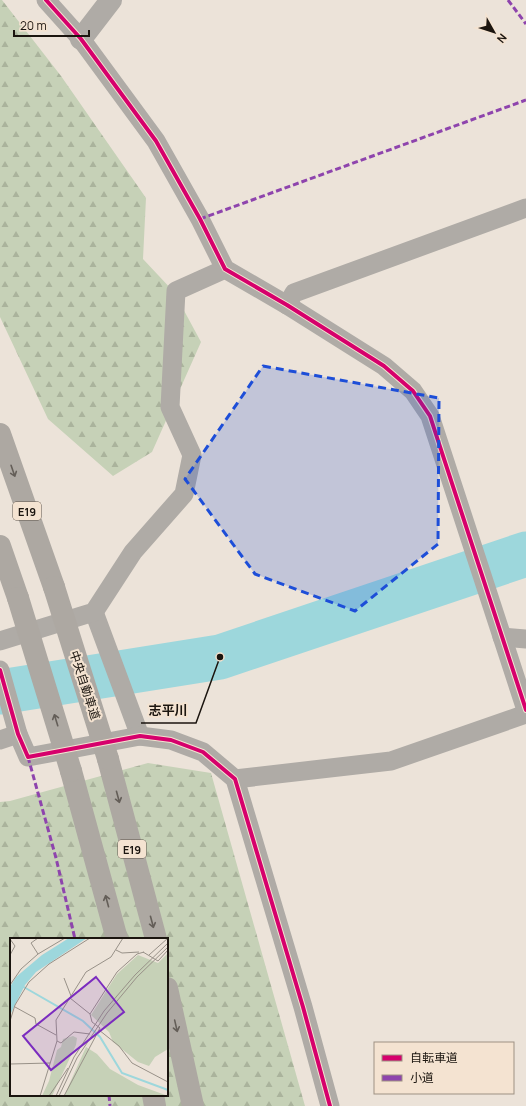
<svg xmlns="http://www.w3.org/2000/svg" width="526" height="1106" viewBox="0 0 526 1106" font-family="Manrope,'Noto Sans JP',sans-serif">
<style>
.forest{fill:url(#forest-firs);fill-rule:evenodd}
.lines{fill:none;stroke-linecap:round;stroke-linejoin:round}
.river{stroke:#9dd7dc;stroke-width:45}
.minor{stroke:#afaba6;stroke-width:19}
.tertiary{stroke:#afaba6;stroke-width:22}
.motorway{stroke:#ada8a2;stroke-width:22}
.motorway-bridge{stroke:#ada8a2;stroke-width:22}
.quiet{stroke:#8e44ad;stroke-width:3;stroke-dasharray:6 3;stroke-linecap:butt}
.cycleway-casing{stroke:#f4e3d1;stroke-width:6}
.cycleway{stroke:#d6006c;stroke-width:4}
.oneway{stroke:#645e58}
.marked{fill:#1d4ed8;fill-opacity:0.2;stroke:#1d4ed8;stroke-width:3;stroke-dasharray:8 5;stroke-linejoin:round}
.labels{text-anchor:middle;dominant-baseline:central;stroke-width:4;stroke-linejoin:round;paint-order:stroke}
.shield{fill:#f4e3d1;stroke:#5c5349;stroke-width:1}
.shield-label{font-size:11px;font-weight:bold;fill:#1b150f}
.street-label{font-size:12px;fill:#1b150f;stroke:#f4e3d1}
.inset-river{fill:none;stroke:#9dd7dc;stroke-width:2}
.inset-road{fill:none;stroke:#989188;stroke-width:1}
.view{fill:#7b2cbf;fill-opacity:0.15;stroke:#7b2cbf;stroke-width:2}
.inset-edge{fill:none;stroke:#1b150f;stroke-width:2}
.leader{fill:none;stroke:#1b150f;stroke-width:1.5}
.callout-dot{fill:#1b150f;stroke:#f4e3d1;stroke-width:1.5}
.callout-label{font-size:13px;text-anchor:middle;font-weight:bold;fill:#1b150f;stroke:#f4e3d1;stroke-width:4;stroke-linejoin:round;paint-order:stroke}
</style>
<defs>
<pattern id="forest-firs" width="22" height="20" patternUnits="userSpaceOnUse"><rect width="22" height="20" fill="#c6d1b7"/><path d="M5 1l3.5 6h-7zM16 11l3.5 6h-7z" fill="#aab39c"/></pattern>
</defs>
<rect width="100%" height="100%" fill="#ece3d9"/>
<!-- forest -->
<g class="forest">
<path d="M0 0H2L61 76 146 198 143 259 174 292 201 342 152 452 113 476 48 419 0 317Z"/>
<path d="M148 763 211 773 305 1106H0V802L10 801ZM11 939H167V1095H11Z"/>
</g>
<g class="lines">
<!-- river -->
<path class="river" d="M0 692 220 657 526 554"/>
<!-- minor -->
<g class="minor">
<path d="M46 0 81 39 156 141 200 219 225 269 287 305 384 366 413 391 430 416 526 710"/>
<path d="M287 305 294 293 526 208"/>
<path d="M94 612 140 736"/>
<path d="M502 637 526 639"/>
<path d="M0 641 94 612 133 552 184 494 192 455 170 407 176 291 225 269"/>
<path d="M0 670 18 734 28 757 140 736 171 740 203 752 235 779 303 1007 330 1106"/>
<path d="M0 740 18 734"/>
<path d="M235 779 391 761 526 714"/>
</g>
<!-- tertiary -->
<path class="tertiary" d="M81 39 111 0"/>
<!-- motorway -->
<g class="motorway">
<path d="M0 434 54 587"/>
<path d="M0 546 18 598"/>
<path d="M108 759 156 939"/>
<path d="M71 771 117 939"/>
<path d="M167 988 193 1106"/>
<path d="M153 1095 155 1106"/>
</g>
<!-- motorway-bridge -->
<g class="motorway-bridge">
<path d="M54 587 108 759"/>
<path d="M18 598 71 771"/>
</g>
<!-- quiet -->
<g class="quiet">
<path d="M508 0 526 24"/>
<path d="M200 219 526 100"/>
<path d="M28 757 56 858 75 939"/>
<path d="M109 1095 110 1106"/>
</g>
<defs>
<g id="cycleway">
<path d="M46 0 81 39 156 141 200 219 225 269 287 305 384 366 413 391 430 416 526 710"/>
<path d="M0 670 18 734 28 757 140 736 171 740 203 752 235 779 303 1007 330 1106"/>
</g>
</defs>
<!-- cycleway casing -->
<use href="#cycleway" class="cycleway-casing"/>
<!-- cycleway -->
<use href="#cycleway" class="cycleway"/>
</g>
<!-- one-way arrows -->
<defs><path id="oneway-shaft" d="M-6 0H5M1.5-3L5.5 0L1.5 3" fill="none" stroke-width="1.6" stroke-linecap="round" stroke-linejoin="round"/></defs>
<g class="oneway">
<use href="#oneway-shaft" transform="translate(13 471) rotate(71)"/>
<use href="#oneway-shaft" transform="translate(56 720) rotate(-107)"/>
<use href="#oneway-shaft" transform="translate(118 797) rotate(75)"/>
<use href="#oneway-shaft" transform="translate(107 901) rotate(-105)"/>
<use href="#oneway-shaft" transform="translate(152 922) rotate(75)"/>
<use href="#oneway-shaft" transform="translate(176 1026) rotate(77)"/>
</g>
<!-- marked area -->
<path class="marked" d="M263 366 439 398 438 544 355 611 255 574 185 479Z"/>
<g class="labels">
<!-- shield labels -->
<g class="shield">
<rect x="13" y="502" width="28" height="18" rx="3"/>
<rect x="118" y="840" width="28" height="18" rx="3"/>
</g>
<g class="shield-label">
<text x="27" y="511">E19</text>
<text x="132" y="849">E19</text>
</g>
<!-- street labels -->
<g class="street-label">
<text transform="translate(85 685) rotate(72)">中央自動車道</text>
</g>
</g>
<!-- overview -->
<g transform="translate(10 938)">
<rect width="158" height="158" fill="#ece3d9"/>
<path d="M157 16 158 111 145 119 139 128 128 124 103 104 99 94 81 77 107 36 128 17 148 25ZM63 98 67 100 66 107 42 158H32L39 143 47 112 51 109 53 101ZM76 109 87 116 100 131 128 147 158 158H54Z" fill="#c6d1b7"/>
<path d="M59 0H77L26 34 15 47 0 77V49L6 39 32 17Z" fill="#9dd7dc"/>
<path class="inset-river" d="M12 48 73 83 90 99 112 135 158 152"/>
<path class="inset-road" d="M0 1 5 8 0 17M106 12 112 15 129 14M133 14 148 23 158 12M28 16 21 5 28 0M139 17 158 0M54 40 61 58M0 47 11 31 28 16 55 0M5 69 25 80 26 86 46 97M80 76 107 34 127 16 134 14M0 83 5 67 19 44 39 26 80 0M89 92 109 108 122 125 158 144M47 103 51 105 64 94 80 96M0 126 40 125M30 158 47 103 46 82 76 34 101 19 113 0M39 158 58 130M46 158 64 119 94 73 125 37 158 5M49 158 67 120 97 75 127 39 158 9M54 158 90 90 82 84 80 76 60 60"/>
<path class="view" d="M86 39 114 74 41 132 13 98Z"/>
<rect width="158" height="158" class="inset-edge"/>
</g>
<!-- callouts -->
<path class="leader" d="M220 657L196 723H141"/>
<circle class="callout-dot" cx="220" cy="657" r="4"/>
<g class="callout-label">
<text x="168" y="715">志平川</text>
</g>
<!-- legend -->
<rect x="374" y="1042" width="140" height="52" fill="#f4e3d1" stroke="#9d9183"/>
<rect x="382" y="1055" width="20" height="6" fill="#d6006c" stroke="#9d9183"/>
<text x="410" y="1062" font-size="12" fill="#1b150f">自転車道</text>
<rect x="382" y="1075" width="20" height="6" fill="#8e44ad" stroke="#9d9183"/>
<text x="410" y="1082" font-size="12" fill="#1b150f">小道</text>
<!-- north arrow -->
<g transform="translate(494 32) rotate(129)" stroke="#f4e3d1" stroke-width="3" paint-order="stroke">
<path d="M0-3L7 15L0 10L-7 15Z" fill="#1b150f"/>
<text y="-6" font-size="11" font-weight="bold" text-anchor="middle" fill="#1b150f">N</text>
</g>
<!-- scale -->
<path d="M14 30v6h75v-6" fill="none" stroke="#1b150f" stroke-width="2"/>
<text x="20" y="30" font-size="12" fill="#1b150f" stroke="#f4e3d1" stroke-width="3" paint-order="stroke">20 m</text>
</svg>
